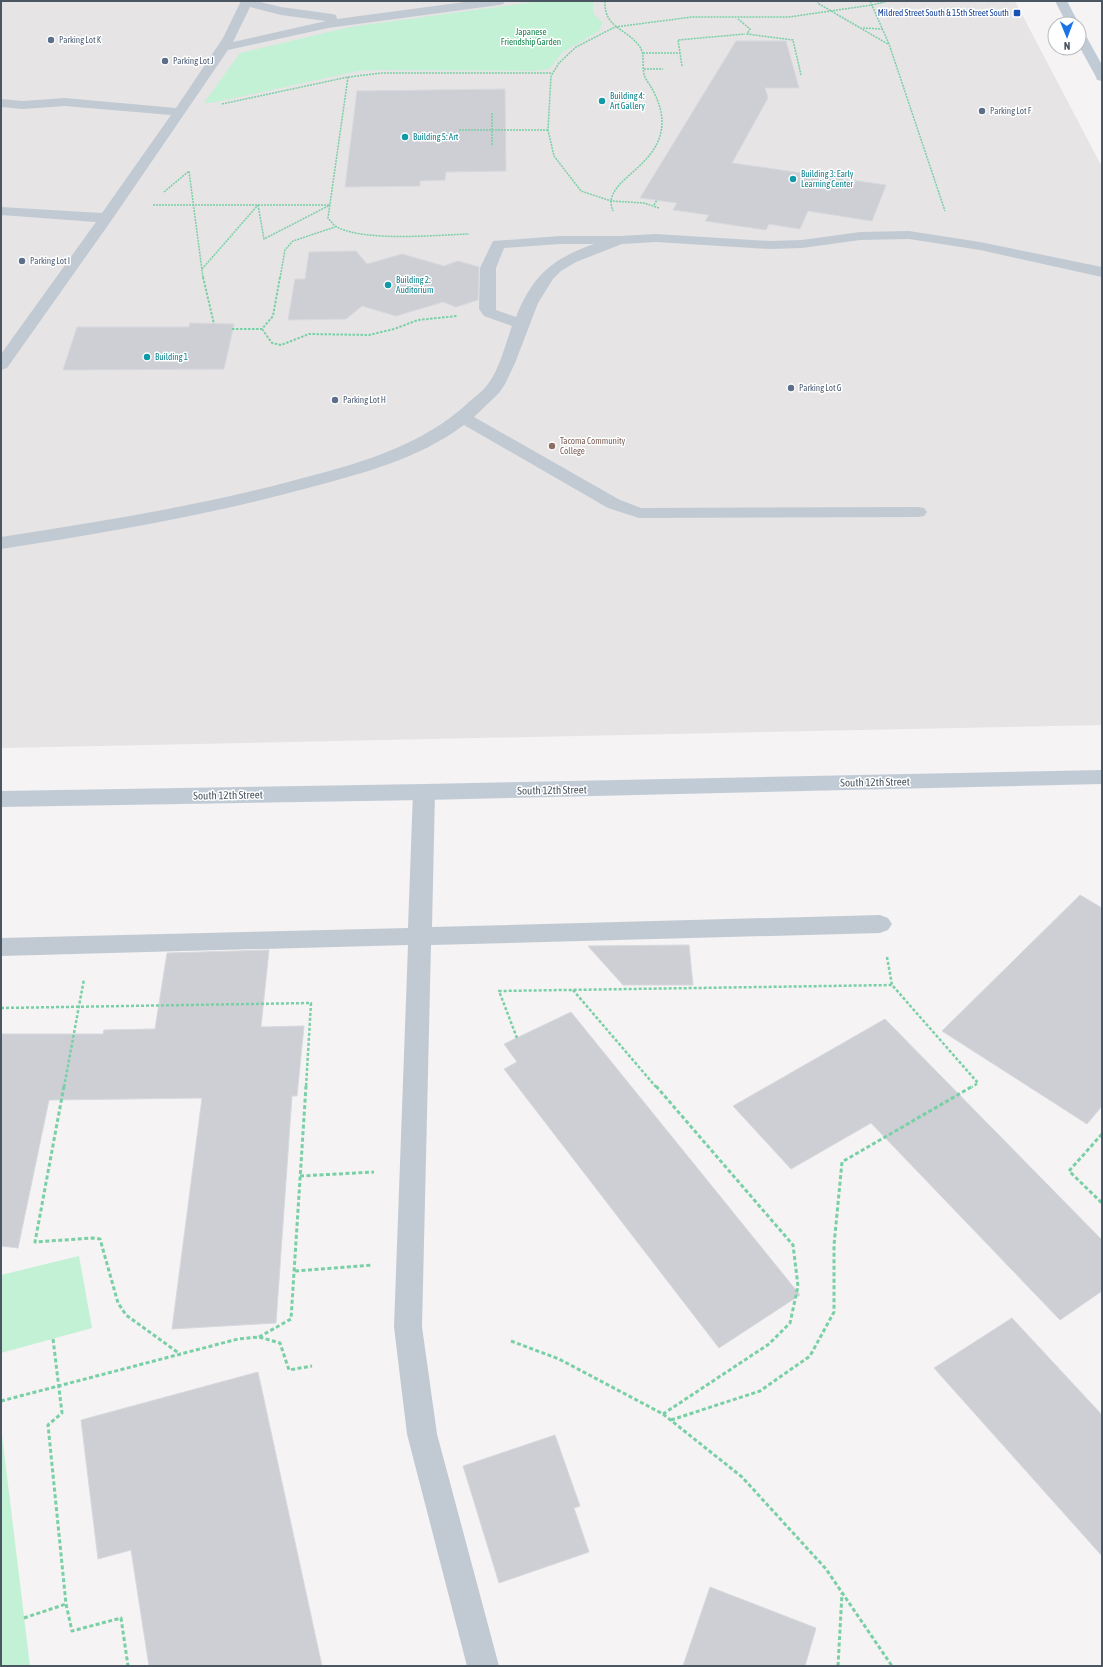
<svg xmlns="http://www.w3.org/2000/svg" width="1103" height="1667" viewBox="0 0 1103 1667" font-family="'Asap Condensed',sans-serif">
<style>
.education{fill:#e6e4e5}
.green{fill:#c3f1d5}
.building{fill:#cdcfd5;stroke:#d7d9de}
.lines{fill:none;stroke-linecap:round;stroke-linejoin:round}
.path-far3{stroke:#7ad0a6;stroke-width:1.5;stroke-dasharray:2 1;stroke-linecap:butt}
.path-far2{stroke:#7ad0a6;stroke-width:2;stroke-dasharray:2.5 1.5;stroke-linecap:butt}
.path-far1{stroke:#7ad0a6;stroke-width:2.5;stroke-dasharray:3 2;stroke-linecap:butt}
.path{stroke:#7ad0a6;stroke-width:3;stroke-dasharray:4 2.5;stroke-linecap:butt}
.lane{fill:#c1cad2;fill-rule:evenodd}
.secondary{fill:#c1cbd6;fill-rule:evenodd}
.transit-dot{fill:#1a4fb4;stroke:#fff;stroke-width:1.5}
.service-dot{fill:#5c6f8a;stroke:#fff;stroke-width:1.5}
.culture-dot{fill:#0f9aa8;stroke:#fff;stroke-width:1.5}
.education-dot{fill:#8d6e63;stroke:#fff;stroke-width:1.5}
.labels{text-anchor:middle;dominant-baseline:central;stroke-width:3;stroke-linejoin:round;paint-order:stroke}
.far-transit-label{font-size:9px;fill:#164399;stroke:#fff;text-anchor:end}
.far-park-label{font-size:9px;fill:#17864f;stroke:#fff}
.far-service-label{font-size:9px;fill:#4e5e75;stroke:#fff;text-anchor:start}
.far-culture-label{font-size:9px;fill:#0d838f;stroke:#fff;text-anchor:start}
.far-education-label{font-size:9px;fill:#785e54;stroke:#fff;text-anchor:start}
.street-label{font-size:11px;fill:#4a5661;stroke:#fff}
</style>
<rect width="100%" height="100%" fill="#f5f3f3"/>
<!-- education -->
<path class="education" d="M1 1H1015L1102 167V725L1 748Z"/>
<!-- green -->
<g class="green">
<path d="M542 1H593V13L603 23 599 31 563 52 549 69 533 71 379 70 358 71 211 103H204L240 53 350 27Z"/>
<path d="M79 1256 92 1328 1 1353V1275Z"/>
<path d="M1 1427 30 1666H1Z"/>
</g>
<!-- building -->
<g class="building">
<path d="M736 41H786L799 88H765L768 98 732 163 886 185 872 221 808 211 800 229 769 224 766 230 705 221 709 215 673 210 677 203 640 198Z"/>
<path d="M505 89 506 171 446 172 445 180 420 181V186L345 187 357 91Z"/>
<path d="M356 251 367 264 402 254 444 266 458 261 479 267 478 300 456 307 443 302 396 316 362 306 346 319 288 320 295 279H305L309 252Z"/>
<path d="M190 323 234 324 224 369 63 370 77 327H189Z"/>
<path d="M1080 895 1102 908V1106L1087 1124 942 1031Z"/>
<path d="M689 945 693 985H623L588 946Z"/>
<path d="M269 950 261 1027 304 1026 297 1096H292L276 1323 172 1329 202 1098 49 1100 18 1248 1 1246V1034H103L104 1030 155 1029 167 953Z"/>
<path d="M571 1012 800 1295 719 1348 504 1069 517 1062 504 1044Z"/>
<path d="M885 1019 1102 1240V1291L1060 1320 871 1123 791 1169 733 1106Z"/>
<path d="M1012 1318 1102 1415V1556L934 1368Z"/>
<path d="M258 1372 322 1666H149L131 1550 98 1559 81 1420Z"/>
<path d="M555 1435 580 1506 574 1508 589 1552 499 1583 463 1466Z"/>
<path d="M710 1587 816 1628 805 1666H683Z"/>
</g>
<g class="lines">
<!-- path-far3 -->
<g class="path-far3">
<path d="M605 1C604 29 627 28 640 47 645 55 642 65 644 74 645 79 649 83 651 87 657 97 662 110 662 122 662 164 612 177 611 202 611 205 612 208 613 211"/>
<path d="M817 1 819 4 888 44"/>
<path d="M870 1 889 44 945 211"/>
<path d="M738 19 750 29 747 34 793 40 801 75"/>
<path d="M863 28 882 29"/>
<path d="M643 53H680"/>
<path d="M682 66 678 40 745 34"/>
<path d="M644 69H663"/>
<path d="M348 77 328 218C331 221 333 225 337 227 366 242 436 235 469 234"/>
<path d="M222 104 348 77 382 73H552"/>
<path d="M492 113V145"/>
<path d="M459 130H548"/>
<path d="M164 192 189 171 203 278"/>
<path d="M153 205H330"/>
<path d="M258 205 264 239 330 205"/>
<path d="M654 205 657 200"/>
<path d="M659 208 644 203 611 201 581 191 554 156 548 130 551 76 559 63 576 47 615 27 692 17H789L872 5 888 1"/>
<path d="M202 269 258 205"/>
<path d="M280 278 285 250 293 241 335 227"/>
</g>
<!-- path-far2 -->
<g class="path-far2">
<path d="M203 277 214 324"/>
<path d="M232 329H262L273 316 280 277"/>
<path d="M262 329 272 343 281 345 309 334 369 335 394 329 418 320 457 316"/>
</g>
<!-- path-far1 -->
<g class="path-far1">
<path d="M887 957 892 985 978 1083 972 1087"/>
<path d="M573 990 656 1087"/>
<path d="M1 1008 311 1003 306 1087"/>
<path d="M517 1038 499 991 892 985"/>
<path d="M64 1087 84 979"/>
</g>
<!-- path -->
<g class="path">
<path d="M64 1086 35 1242 93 1238 100 1239 118 1303 126 1315 180 1354"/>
<path d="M656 1086 793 1245 798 1286 790 1323 769 1344 663 1414"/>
<path d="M1102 1134 1069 1171 1102 1203"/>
<path d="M300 1176 374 1172"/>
<path d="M295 1271 372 1265"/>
<path d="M259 1337 291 1319 306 1086"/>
<path d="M53 1339 62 1413 48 1425 66 1604 72 1631 121 1618 128 1666"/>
<path d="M511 1341 559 1359 663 1414 742 1477 826 1569 892 1666"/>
<path d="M1 1401 238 1339 259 1337 280 1343 289 1370 312 1366"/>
<path d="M671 1420 760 1391 810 1356 834 1312V1245L842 1162 973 1086"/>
<path d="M24 1618 66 1604"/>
<path d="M838 1666 842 1593"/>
</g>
<!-- lane -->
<g class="lane">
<path d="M241 1H256L281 7 332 14 336 15 337 19 472 1H505L503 4 499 5 328 28 228 50 111 221 7 368 1 370V354L96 222 1 215V207L102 213 171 115 65 106 23 109 1 107V99L23 101 65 98 176 108 223 38ZM250 7 281 15 326 21 233 42Z"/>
<path d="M909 231 980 242 1102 267V277L980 250 909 239 860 240 802 248 770 249 656 242 622 244 576 262 561 271 553 279 538 303 515 363 505 384 499 393 474 417 620 500 641 508 918 507 924 508 927 512 924 516 918 517 639 518 608 508 464 425C417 460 360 474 304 489 205 516 103 533 1 549V537C97 522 194 507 288 482 353 465 421 448 470 401 476 396 483 391 488 384 500 368 505 345 512 326L484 316 479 309 480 268 493 241 560 236H620L656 234 770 241 802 240 860 232ZM560 244H594C552 259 533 275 516 317L496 310V268L504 248Z"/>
<path d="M424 784 432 787 435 792 432 927 880 915 888 918 892 924 888 930 880 933 431 945 422 1327 437 1434 499 1666H467L407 1434 394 1327 408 945 1 956V938L408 928 413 792 416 787Z"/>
</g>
<!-- secondary -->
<g class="secondary">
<path d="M1055 1H1067L1079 24H1067Z"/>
<path d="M1079 30 1083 31 1085 34 1102 65V81L1097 80 1096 77 1079 46Z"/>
<path d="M1102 770V784L424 800 1 807V791L424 784Z"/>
</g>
</g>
<!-- markers -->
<rect class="transit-dot" x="1013" y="9" width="8" height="8" rx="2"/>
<g class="service-dot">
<circle cx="51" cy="40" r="4"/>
<circle cx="165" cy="61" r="4"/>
<circle cx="982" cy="111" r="4"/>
<circle cx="22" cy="261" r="4"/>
<circle cx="791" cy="388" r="4"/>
<circle cx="335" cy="400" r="4"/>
</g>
<g class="culture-dot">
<circle cx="602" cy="101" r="4"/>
<circle cx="405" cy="137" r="4"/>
<circle cx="793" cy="179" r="4"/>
<circle cx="388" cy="285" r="4"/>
<circle cx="147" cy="357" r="4"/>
</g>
<circle class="education-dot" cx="552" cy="446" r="4"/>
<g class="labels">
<!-- far-transit labels -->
<g class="far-transit-label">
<text x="1009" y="13">Mildred Street South &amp; 15th Street South</text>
</g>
<!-- far-park labels -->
<g class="far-park-label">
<text x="531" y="32">Japanese<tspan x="531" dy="10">Friendship Garden</tspan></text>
</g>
<!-- far-service labels -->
<g class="far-service-label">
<text x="59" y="40">Parking Lot K</text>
<text x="173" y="61">Parking Lot J</text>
<text x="990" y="111">Parking Lot F</text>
<text x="30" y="261">Parking Lot I</text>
<text x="799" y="388">Parking Lot G</text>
<text x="343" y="400">Parking Lot H</text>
</g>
<!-- far-culture labels -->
<g class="far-culture-label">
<text x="610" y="96">Building 4:<tspan x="610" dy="10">Art Gallery</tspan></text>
<text x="413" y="137">Building 5: Art</text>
<text x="801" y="174">Building 3: Early<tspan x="801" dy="10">Learning Center</tspan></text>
<text x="396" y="280">Building 2:<tspan x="396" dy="10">Auditorium</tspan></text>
<text x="155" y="357">Building 1</text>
</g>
<!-- far-education labels -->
<g class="far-education-label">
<text x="560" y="441">Tacoma Community<tspan x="560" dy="10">College</tspan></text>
</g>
<!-- street labels -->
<g class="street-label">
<text transform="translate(875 782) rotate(-1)">South 12th Street</text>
<text transform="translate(552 790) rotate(-1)">South 12th Street</text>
<text transform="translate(228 795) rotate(-1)">South 12th Street</text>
</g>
</g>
<!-- border -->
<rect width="1103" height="1667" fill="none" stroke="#4a5661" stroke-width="4"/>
<!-- north arrow -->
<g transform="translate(1067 36) rotate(179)"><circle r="19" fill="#ffffff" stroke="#b7bbc0"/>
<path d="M0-3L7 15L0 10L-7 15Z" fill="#1a73e8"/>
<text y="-6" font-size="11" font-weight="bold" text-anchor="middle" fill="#4a5661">N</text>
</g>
</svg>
